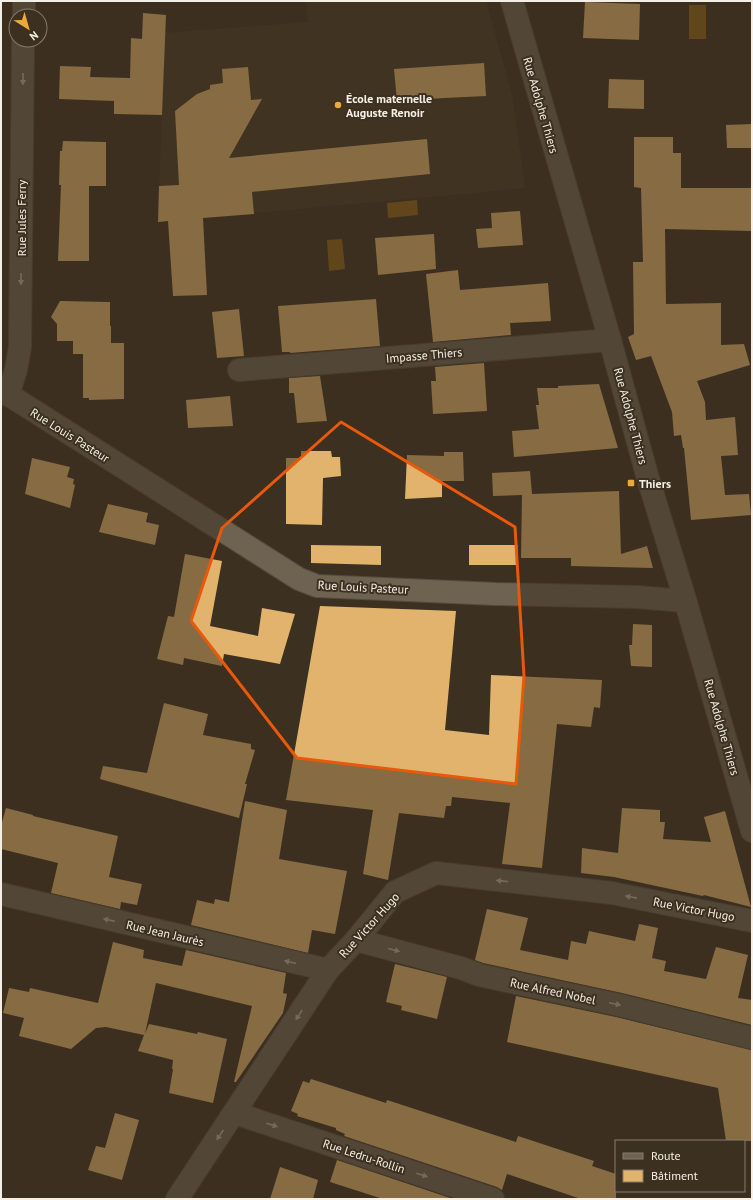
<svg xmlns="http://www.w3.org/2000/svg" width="753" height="1200" viewBox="0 0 753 1200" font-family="'PT Sans',sans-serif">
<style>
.built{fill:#483923}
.water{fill:#8e6316}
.building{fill:#e1b36d}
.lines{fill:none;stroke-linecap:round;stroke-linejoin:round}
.minor-casing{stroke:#554c3e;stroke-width:24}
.minor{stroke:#6e6251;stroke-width:22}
.oneway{fill:#b9b0a2}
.marked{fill:none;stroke:#e8590c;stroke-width:3;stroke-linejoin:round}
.poi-dot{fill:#eba939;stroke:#3c3020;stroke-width:1.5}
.labels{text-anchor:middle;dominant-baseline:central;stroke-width:4;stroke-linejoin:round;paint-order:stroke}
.poi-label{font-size:12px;font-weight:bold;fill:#f6efe5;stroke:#3c3020;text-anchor:start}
.street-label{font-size:12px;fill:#f6efe5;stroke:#3c3020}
</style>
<rect width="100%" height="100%" fill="#3c3020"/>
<!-- built -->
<path class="built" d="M305 1H486L512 95 525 188 158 222 165 33 309 22Z"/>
<!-- water -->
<g class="water">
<rect x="689" y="5" width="17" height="34"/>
<path d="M417 200 418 215 388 218 387 203Z"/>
<path d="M342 239 345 269 329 271 327 240Z"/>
</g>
<!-- building -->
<g class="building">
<path d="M585 2 640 4 639 40 583 38Z"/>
<path d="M143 13 166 15 162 115 114 114V101L59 99 60 66 91 67 90 77 130 78 131 38 142 39Z"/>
<path d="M484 63 486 96 444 98 397 101 394 69Z"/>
<path d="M248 67 251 100 262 99 229 158 427 139 430 174 252 192 254 214 203 218 207 295 173 296 168 221 158 222 159 186 179 185 175 111 197 94 210 89V85L223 83 222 69Z"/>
<path d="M609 79 644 80V109L608 108Z"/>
<path d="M752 124V148H727L726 125Z"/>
<path d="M634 137H673V153H681V188H752V231L665 229 666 304 721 303V345L744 344 750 365 697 381 705 402 706 420 735 417 738 455 721 456 725 495 749 494 751 515 691 520 684 448H683L681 435 674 436 672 412 651 356 636 360 628 337 634 334 633 262H643L641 188 634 187Z"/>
<path d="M63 141 106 142V186H89V261H58L61 185H59L60 151H62Z"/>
<path d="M520 211 523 245 478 248 476 229 492 228 491 213Z"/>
<path d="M434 234 436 269 378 275 375 238Z"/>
<path d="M458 270 460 290 548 283 551 321 510 323 511 335 433 342 426 274Z"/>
<path d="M376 299 380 346 290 353V352H282L278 306Z"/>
<path d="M60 301 110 302V326H111V343H124V399L89 400V398H83V354H73V341H57V324L51 317Z"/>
<path d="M239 309 244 356 217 358 212 312Z"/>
<path d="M484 363 487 411 433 414 431 381H436L435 367Z"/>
<path d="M320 376 327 421 297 423 294 393H289V378Z"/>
<path d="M599 384 618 448 514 457 512 431 539 429 536 405H539L537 388H558V386Z"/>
<path d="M230 396 233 426 188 428 186 400Z"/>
<path d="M301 451H331L332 457H340L341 476 323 478 322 525 286 524V458H301Z"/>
<path d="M444 452H463L464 481H442V497L405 499 407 455 444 456Z"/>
<path d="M32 458 70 467 67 477 74 479 73 484 75 485 70 508 25 494Z"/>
<path d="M530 471 532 494 619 491 621 554 647 546 653 568 571 566V558H521L522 495 493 496 492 473Z"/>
<path d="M108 504 148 513 146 522 159 525 155 545 99 532Z"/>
<path d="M311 545 381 546V565L311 563Z"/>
<rect x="469" y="545" width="49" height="20"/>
<path d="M185 554 222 561 210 626 258 636 262 608 295 614 280 664 224 654 222 666 184 658 183 665 157 659 168 616 174 617Z"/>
<path d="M320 606 456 611 445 730 489 735 491 675 602 680 600 708 594 707 591 727 557 724 542 868 502 864 510 803 452 797 451 806H446L444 818 399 813 388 880 363 874 373 810 286 800Z"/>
<path d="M633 624 652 625V667L631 666 629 645H632Z"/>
<path d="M164 703 208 714 203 735 251 744V749L255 750 245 784H247L239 818 100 779 103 766 147 773Z"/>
<path d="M245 801 287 810 279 859 347 871 335 934 312 930 308 953 191 925 197 900 214 904 215 899 229 902Z"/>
<path d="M6 808 33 815V816L118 836 109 877 142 884 137 905 121 902 120 909 51 893 58 863 1 849V826Z"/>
<path d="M622 808 660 810V822H665L663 839 711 842 704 817 725 811 751 907 704 895 703 896 614 877 581 873 582 848 618 853Z"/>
<path d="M487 909 528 918 520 950 568 960 571 941 586 944 589 931 635 941 639 924 658 928 652 958 666 961 664 971 706 979 716 947 748 955 738 998 752 1000V1025L622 993 483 963 475 960Z"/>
<path d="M113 942 144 950 143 958 182 966 186 950 286 973 283 993 287 994 283 1013 236 1082H234L252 1006 156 983 145 1034 149 1024 197 1034 198 1032 227 1039 213 1103 169 1093 173 1069H172L173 1060 138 1051 144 1035 106 1027 96 1028 71 1049 19 1036 24 1018 3 1013 9 988 29 992 30 988 98 1003Z"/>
<path d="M395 964 447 977 437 1019 401 1010 402 1006 386 1002Z"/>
<path d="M516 996 616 1017 752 1050V1141H726L718 1088 507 1042Z"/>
<path d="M311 1079 386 1103 387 1100 516 1142 518 1136 594 1161 592 1166 616 1174V1199H581L507 1174 502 1190 497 1187 344 1136 345 1134 336 1130V1128L297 1116 298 1114 291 1111 303 1081 309 1083Z"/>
<path d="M115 1113 139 1120 122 1180 88 1170 96 1146 105 1148Z"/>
<path d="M337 1160 453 1199H383L330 1182Z"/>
<path d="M280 1167 318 1180 313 1199H270Z"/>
</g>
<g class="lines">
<defs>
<g id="minor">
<path d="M512 1 610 340 647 475 684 596 752 831"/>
<path d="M24 16V1"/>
<path d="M239 370 610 340"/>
<path d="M1 390 299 579 317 586 496 594 637 597 685 601"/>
<path d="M8 395 16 370 20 347 23 40"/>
<path d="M1 894 328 970"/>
<path d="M356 940 461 968 479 975 619 1005 752 1038"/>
<path d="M235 1113 493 1199"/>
<path d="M177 1199 328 970 356 940 395 892 436 873 612 893 752 921"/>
</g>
</defs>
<!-- minor casing -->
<use href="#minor" class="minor-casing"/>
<!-- minor -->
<use href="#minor" class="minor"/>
</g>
<!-- one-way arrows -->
<defs><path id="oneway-solid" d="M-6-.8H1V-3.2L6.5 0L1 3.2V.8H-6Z"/></defs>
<g class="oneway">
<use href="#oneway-solid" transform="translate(23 79) rotate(91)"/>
<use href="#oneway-solid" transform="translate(21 279) rotate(90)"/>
<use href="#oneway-solid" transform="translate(502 881) rotate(-174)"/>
<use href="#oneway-solid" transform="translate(631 897) rotate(-169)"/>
<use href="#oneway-solid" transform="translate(109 920) rotate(-167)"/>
<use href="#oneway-solid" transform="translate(394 950) rotate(15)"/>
<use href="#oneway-solid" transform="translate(290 962) rotate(-167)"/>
<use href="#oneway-solid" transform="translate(615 1004) rotate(12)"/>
<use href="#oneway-solid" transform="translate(299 1015) rotate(123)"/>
<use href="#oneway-solid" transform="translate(272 1125) rotate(18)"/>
<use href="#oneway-solid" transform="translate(220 1135) rotate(124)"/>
<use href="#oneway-solid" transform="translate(422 1175) rotate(18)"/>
</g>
<!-- marked area -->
<path d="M0 0H753V1200H0ZM341 422 515 527 524 676 516 784 297 758 191 621 222 528Z" fill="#3c3020" fill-opacity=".55" fill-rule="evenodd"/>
<path class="marked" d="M341 422 515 527 524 676 516 784 297 758 191 621 222 528Z"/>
<!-- markers -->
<g class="poi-dot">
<circle cx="338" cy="105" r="4"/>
<rect x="627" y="479" width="8" height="8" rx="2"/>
</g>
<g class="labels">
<!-- poi labels -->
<g class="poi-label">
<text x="346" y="98">École maternelle<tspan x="346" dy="14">Auguste Renoir</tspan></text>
<text x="639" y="483">Thiers</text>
</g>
<!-- street labels -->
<g class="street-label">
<text transform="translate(541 105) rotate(74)">Rue Adolphe Thiers</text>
<text transform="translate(21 218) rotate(-90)">Rue Jules Ferry</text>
<text transform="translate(424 355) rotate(-5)">Impasse Thiers</text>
<text transform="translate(631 416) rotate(75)">Rue Adolphe Thiers</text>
<text transform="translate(70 435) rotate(32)">Rue Louis Pasteur</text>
<text transform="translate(363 587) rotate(3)">Rue Louis Pasteur</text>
<text transform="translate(722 727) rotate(74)">Rue Adolphe Thiers</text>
<text transform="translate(694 909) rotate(11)">Rue Victor Hugo</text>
<text transform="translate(369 925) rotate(-48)">Rue Victor Hugo</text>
<text transform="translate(165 933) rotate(13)">Rue Jean Jaurès</text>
<text transform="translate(553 991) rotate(12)">Rue Alfred Nobel</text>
<text transform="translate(364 1156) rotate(18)">Rue Ledru-Rollin</text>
</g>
</g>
<!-- border -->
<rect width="753" height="1200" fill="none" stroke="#f6efe5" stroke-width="4"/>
<!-- legend -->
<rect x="615" y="1140" width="130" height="52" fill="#3c3020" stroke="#867c6f"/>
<rect x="623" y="1153" width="20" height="6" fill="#6e6251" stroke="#867c6f"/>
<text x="651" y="1160" font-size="12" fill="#f6efe5">Route</text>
<rect x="623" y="1170" width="20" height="12" fill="#e1b36d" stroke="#867c6f"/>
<text x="651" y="1180" font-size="12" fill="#f6efe5">Bâtiment</text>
<!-- north arrow -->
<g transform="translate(28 28) rotate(143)"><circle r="19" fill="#3c3020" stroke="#867c6f"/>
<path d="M0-3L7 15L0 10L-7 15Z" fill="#eba939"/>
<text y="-6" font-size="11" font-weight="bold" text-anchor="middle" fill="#f6efe5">N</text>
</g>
</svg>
